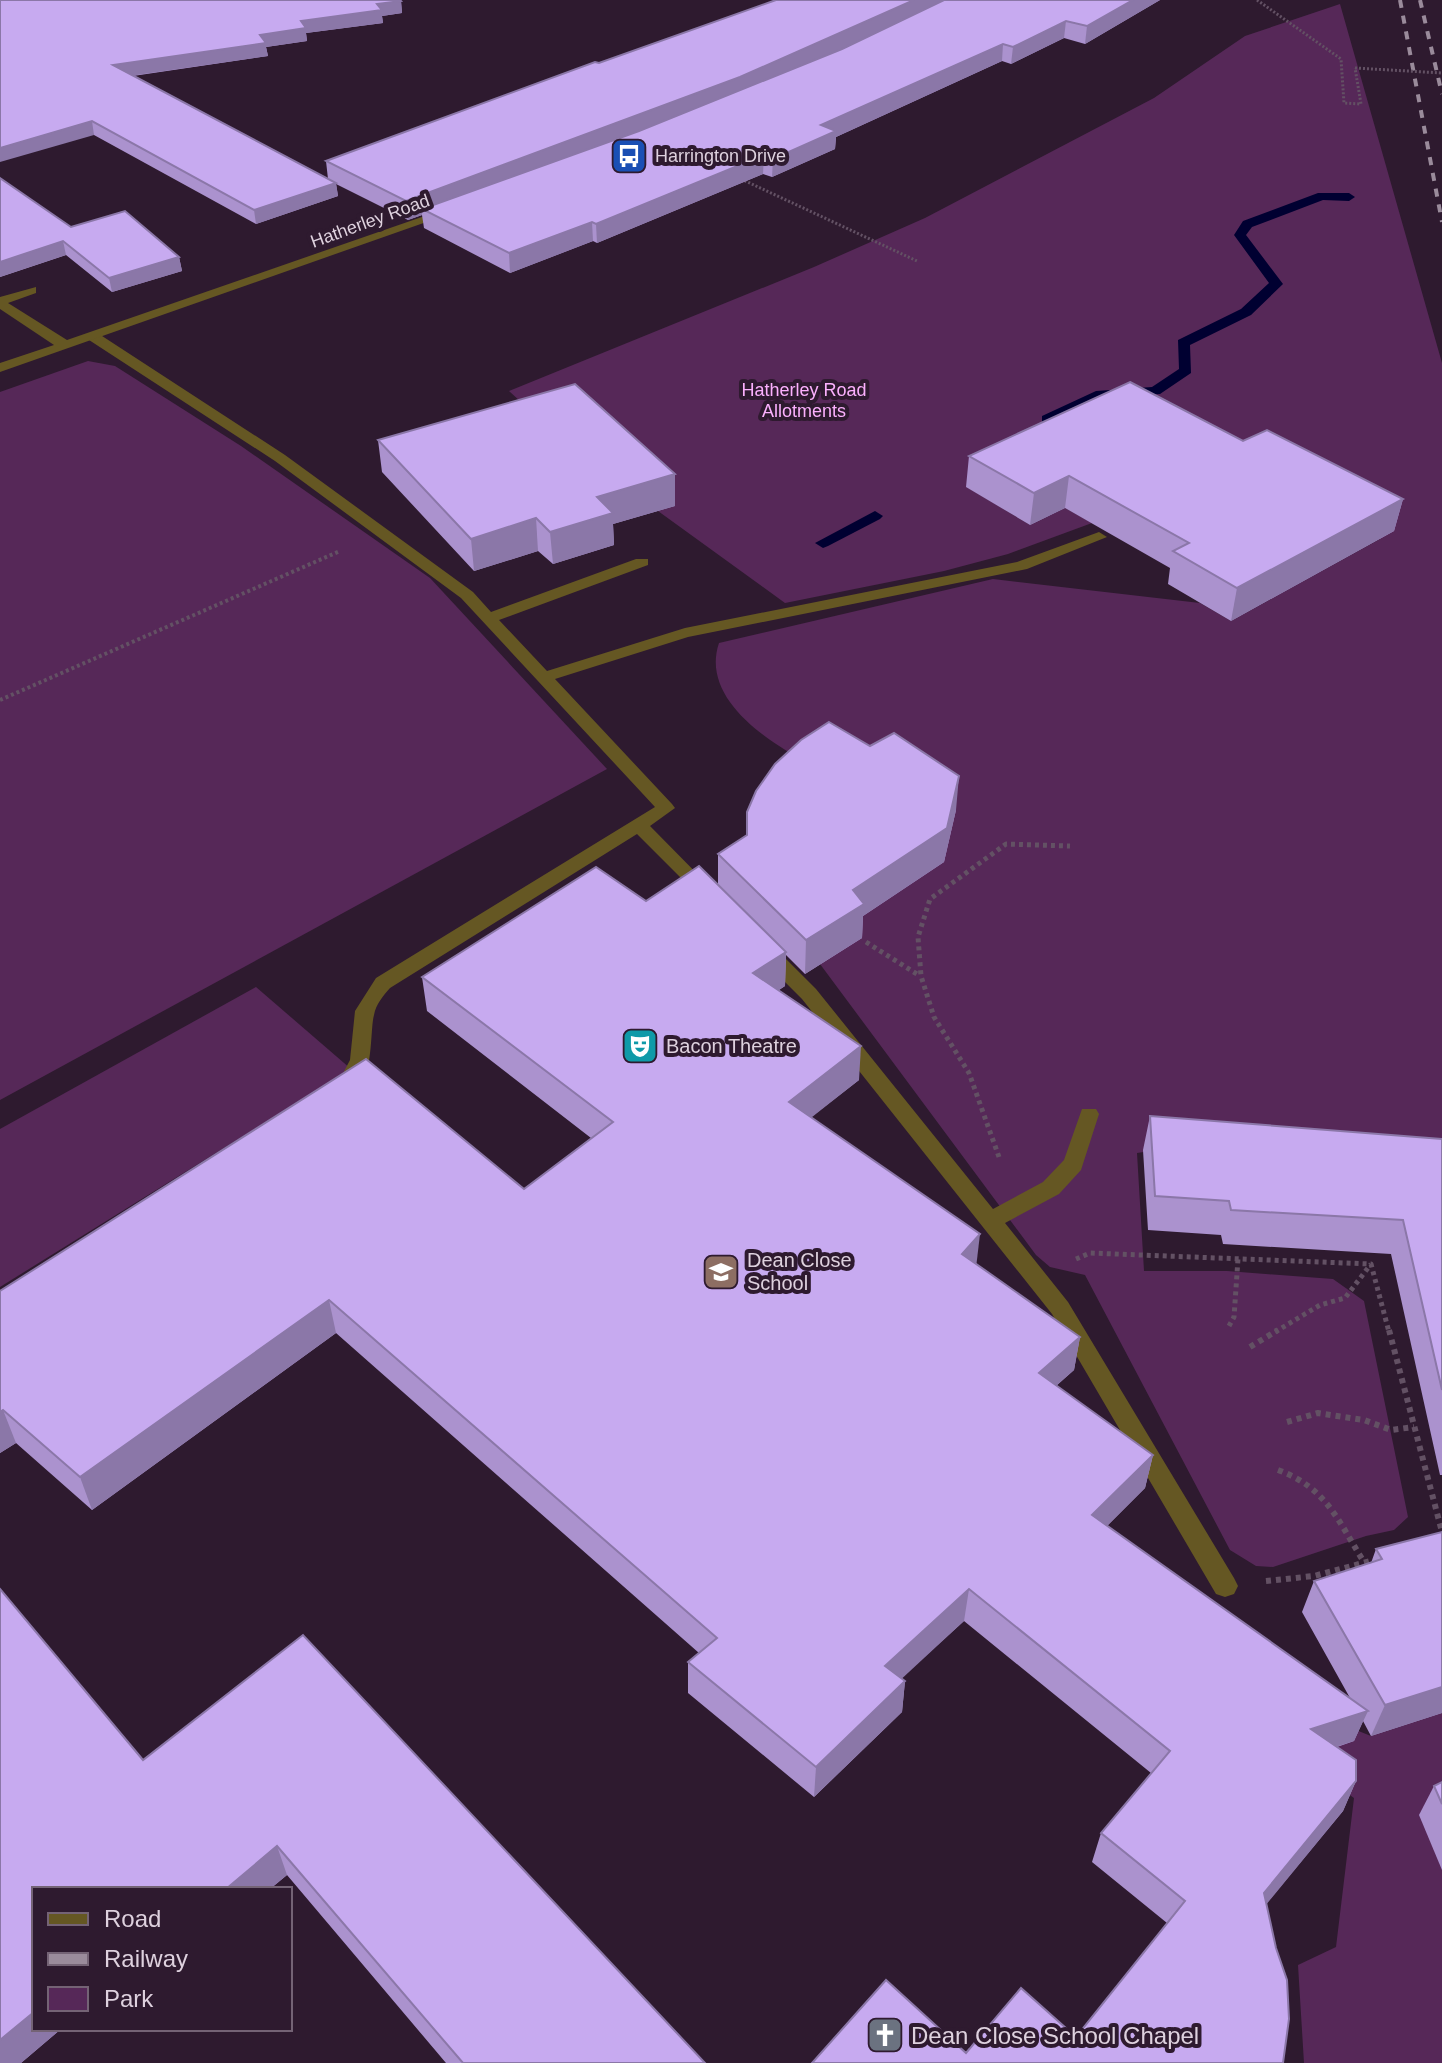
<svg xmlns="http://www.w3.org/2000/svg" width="1442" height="2063" viewBox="0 0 1442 2063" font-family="Arial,sans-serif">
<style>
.green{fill:#562858}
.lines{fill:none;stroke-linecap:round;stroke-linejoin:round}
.stream{fill:#000031;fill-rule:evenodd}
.path-far3{stroke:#635164;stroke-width:3;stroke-dasharray:2 2;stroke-linecap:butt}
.path-far2{stroke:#635164;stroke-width:4;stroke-dasharray:3 3;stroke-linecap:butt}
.path-far1{stroke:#635164;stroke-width:5;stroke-dasharray:4 4;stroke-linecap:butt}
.path{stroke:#635164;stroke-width:6;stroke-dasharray:5 5;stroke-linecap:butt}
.lane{fill:#655723;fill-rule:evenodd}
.street{fill:#655723;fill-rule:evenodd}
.rail{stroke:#9a8b9b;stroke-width:4;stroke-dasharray:8 8;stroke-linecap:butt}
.path-bridge{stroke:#635164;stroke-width:3;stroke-dasharray:2 2;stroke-linecap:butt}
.wall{fill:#ab92ce}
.shaded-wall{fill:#8b77a8}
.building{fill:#c7aaf0;stroke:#8b77a8;stroke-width:2}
.labels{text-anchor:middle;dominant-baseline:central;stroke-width:8;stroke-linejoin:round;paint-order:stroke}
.far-poi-label{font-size:18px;fill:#ded1de;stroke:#2e1a2f;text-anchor:start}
.far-street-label{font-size:18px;fill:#ded1de;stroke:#2e1a2f}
.far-park-label{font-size:18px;fill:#fbb0fd;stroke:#2e1a2f}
.poi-label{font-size:20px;fill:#ded1de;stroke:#2e1a2f;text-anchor:start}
.near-poi-label{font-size:24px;fill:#ded1de;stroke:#2e1a2f;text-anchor:start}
</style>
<rect width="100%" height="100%" fill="#2e1a2f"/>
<!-- green -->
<g class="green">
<path d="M1340 4 1442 363V1170L1237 1138 1137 1153 1144 1271H1227L1333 1279 1364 1301 1408 1517 1394 1530 1366 1536 1273 1567 1256 1566 1230 1550 1085 1275 1050 1267 1036 1255 820 964 812 765C769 743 700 699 719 643L993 579 1200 603 1231 621 1380 539 967 487 1030 525 1065 508 1092 523 1008 554 944 571 785 603 658 511 675 506 545 424 509 391 814 267 925 218 1154 98 1245 36Z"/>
<path d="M88 361 115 366 241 446 430 578 607 769 0 1100V392Z"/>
<path d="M256 987 351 1069 0 1287V1129Z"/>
<path d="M1442 1713V2063H1304L1298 1965 1336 1947 1354 1798 1292 1754 1316 1714 1371 1736Z"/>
</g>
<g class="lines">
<!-- stream -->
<g class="stream">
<path d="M1318 193H1349L1355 197 1349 201 1323 200 1252 227 1246 235 1283 284 1251 315 1190 345 1191 373 1160 394 1104 398 1052 422H1042V416L1096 391 1152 387 1179 369 1178 340 1241 309 1269 283 1234 235 1243 221Z"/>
<path d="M875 511 883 516 880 519 828 546 823 548 815 543Z"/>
</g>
<!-- path-far3 -->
<g class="path-far3">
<path d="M1257 0 1341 59 1344 103 1361 104 1355 68"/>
<path d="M741 179 917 261"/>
</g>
<!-- path-far2 -->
<path class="path-far2" d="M0 700 340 551"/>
<!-- path-far1 -->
<g class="path-far1">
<path d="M866 942 920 976"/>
<path d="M999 1157 969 1073 934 1017 921 976 918 937 930 899 1006 844 1070 846"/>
<path d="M1076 1259 1090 1253 1371 1264 1389 1332"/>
<path d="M1229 1326 1234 1317 1238 1259"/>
<path d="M1275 1332 1320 1305 1345 1298 1371 1264"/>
</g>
<!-- path -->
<g class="path">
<path d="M1389 1330 1442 1532"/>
<path d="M1250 1347 1278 1330"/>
<path d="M1287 1422 1318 1413 1364 1420 1391 1430 1414 1427"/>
<path d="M1278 1470C1327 1488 1338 1521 1364 1562"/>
<path d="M1266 1581 1314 1576 1378 1559"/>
</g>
<!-- lane -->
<g class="lane">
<path d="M89 334H99L285 455 473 592 491 612 636 559H648V565L499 620 547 671 685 628 1017 562 1099 532 1107 537 1027 569 688 637 555 679 672 804 675 808 650 826 716 893 707 899 700 897 637 834 390 988C383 996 376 1004 374 1015 369 1033 376 1101 340 1090L337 1085 350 1060 355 1011 376 978 655 807 461 598 275 461 89 340Z"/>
<path d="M767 945 774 947 816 989 993 1209 1043 1182 1064 1160 1082 1109H1096L1099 1114 1081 1170 1059 1194 1005 1223 1068 1302 1234 1578 1238 1586 1234 1594 1225 1597 1216 1594 1052 1314 802 999 760 957 757 952Z"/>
</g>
<!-- street -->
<path class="street" d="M442 210 452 213 0 372V363L54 345 0 309V297L36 287V293L8 303 67 340Z"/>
<!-- rail -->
<g class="rail">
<path d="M1400 0 1442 222"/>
<path d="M1420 0 1442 94"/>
</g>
<!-- path-bridge -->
<path class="path-bridge" d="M1355 68 1442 73"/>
</g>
<!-- wall -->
<g class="wall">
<path d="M0 0 401 1 402 13 382 16 383 23 306 33 307 41 266 47 268 56 133 76 328 179 326 161 776 0H1160L1085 44 1064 38 1011 64 1002 61 836 137 835 149 772 177 763 174 597 243 593 241 510 273 424 228 422 215 408 220 336 184 338 196 256 224 94 135Z"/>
<path d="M0 178 71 227 179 257 182 271 112 292 66 255 0 277Z"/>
<path d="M378 440 675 506 613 524 614 545 553 564 538 551 474 571 382 472Z"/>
<path d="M1243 441 1403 499 1394 531 1231 621 1168 584 1170 568 1065 508 1030 525 966 487 969 456Z"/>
<path d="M956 810 944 862 863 916 862 938 805 974 786 955 785 986 779 990 859 1080 811 1117 976 1264 1080 1337 1074 1370 1056 1386 1153 1455 1145 1488 1107 1526 1350 1698 1302 1612 1314 1581 1371 1563 1376 1549 1442 1532V1713L1371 1736 1363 1721 1354 1741 1337 1747 1356 1781 1343 1811 1266 1904 1289 2019 966 2053 1076 2037 1167 1923 1092 1862 1101 1833 1151 1773 964 1621 901 1678 905 1681 902 1712 814 1797 688 1693V1662L699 1653 336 1333 92 1510 16 1443 0 1453V1291L524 1189 591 1138 427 1011 422 977 646 901 718 885V854Z"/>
<path d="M1150 1116 1442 1139V1475H1440L1391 1254 1223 1244 1221 1235 1148 1230 1143 1150Z"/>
<path d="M0 1589 143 1760 303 1635 705 2063H446L287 1875 270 1889H34V2029H61L21 2063H0Z"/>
<path d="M1442 1782V1870L1419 1815 1434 1786Z"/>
</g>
<!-- shaded-wall -->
<g class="shaded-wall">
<path d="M914 0H952L740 95 422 209V215L408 220 406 201Z"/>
<path d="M1133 0H1160L1085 44 1087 26Z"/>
<path d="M401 1 402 13 382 16 383 23 306 33 307 41 266 47 268 56 116 78 113 65 260 35 301 21 377 4Z"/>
<path d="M1066 21 1064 38 1011 64 1013 47Z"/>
<path d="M1003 44 1002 61 836 137 835 149 772 177 773 159 821 125Z"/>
<path d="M92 121 94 135 0 162V148Z"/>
<path d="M764 155 763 174 597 243 596 224Z"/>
<path d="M336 183 338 196 256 224 254 210Z"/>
<path d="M592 222 593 241 510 273 509 253Z"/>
<path d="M63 241 66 255 0 277V262Z"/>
<path d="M179 257 182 271 112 292 109 278Z"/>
<path d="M675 474V506L613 524 614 545 553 564 550 532 597 497Z"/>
<path d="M1069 476 1065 508 1030 525 1034 493Z"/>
<path d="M1403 499 1394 531 1231 621 1237 588Z"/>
<path d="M536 518 538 551 474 571 471 539Z"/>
<path d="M959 776 956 810 944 862 863 916 862 938 805 974 806 940Z"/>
<path d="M786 952 785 986 752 1007 753 973Z"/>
<path d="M861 1046 859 1080 788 1136 789 1102Z"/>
<path d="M980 1234 976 1268 962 1254Z"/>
<path d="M329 1300 336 1333 92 1510 80 1477Z"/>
<path d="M1080 1337 1074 1370 1033 1406 1039 1373Z"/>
<path d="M3 1410 16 1443 0 1453V1412Z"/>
<path d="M1153 1455 1145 1488 1085 1548 1092 1515Z"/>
<path d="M969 1589 964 1621 882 1697 885 1666Z"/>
<path d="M905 1681 902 1712 814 1797 816 1767Z"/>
<path d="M1442 1687V1713L1371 1736 1385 1705Z"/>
<path d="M1368 1711 1354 1741 1299 1759 1311 1729Z"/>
<path d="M1356 1781 1343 1811 1252 1922 1264 1893Z"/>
<path d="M277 1846 287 1875 270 1889H226Z"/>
<path d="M34 2012V2029H61L21 2063H0V2040Z"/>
</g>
<!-- building -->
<g class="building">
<path d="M0 0H400L401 1 377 4 382 10 301 21 306 28 260 35 266 43 113 65 336 183 254 210 92 121 0 148Z"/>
<path d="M776 0H914L740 77 406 201 326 161 595 62 599 63Z"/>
<path d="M944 0H1133L1087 26 1066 21 1013 47 1003 44 821 125 836 131 773 159 764 155 596 224 592 222 509 253 422 209 639 131 842 49Z"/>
<path d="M0 178 71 227 125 211 179 257 109 278 63 241 0 262Z"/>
<path d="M1130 382 1243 441 1267 430 1403 499 1237 588 1173 551 1189 543 1069 476 1034 493 969 456Z"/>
<path d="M575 384 675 474 597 497 613 513 550 532 536 518 471 539 378 440Z"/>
<path d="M829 722 870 746 894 733 959 776 947 828 853 890 864 904 806 940 718 854 747 835V812L756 791 775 764 801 740Z"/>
<path d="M699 866 786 952 753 973 861 1046 789 1102 980 1234 962 1254 1080 1337 1039 1373 1153 1455 1092 1515 1368 1711 1311 1729 1356 1760V1781L1264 1893 1276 1948 1287 1980 1289 2019 1283 2063H812L886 1980 966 2053 1021 1988 1076 2037 1185 1901 1101 1833 1170 1751 969 1589 885 1666 905 1681 816 1767 688 1662 717 1638 329 1300 80 1477 3 1410 0 1412V1291L366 1059 524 1189 613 1122 422 977 596 867 646 901Z"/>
<path d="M1150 1116 1442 1139V1390L1403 1220 1231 1210 1229 1201 1155 1196Z"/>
<path d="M1442 1532V1687L1385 1705 1314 1581 1382 1559 1376 1549Z"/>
<path d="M0 1589 143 1760 303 1635 705 2063H463L277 1846 226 1889H34V2012L0 2040Z"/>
<path d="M1442 1782V1804L1434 1786Z"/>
</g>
<!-- icons -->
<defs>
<symbol id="bus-square" viewBox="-11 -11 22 22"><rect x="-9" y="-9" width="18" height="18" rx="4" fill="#1a4fb4" stroke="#2e1a2f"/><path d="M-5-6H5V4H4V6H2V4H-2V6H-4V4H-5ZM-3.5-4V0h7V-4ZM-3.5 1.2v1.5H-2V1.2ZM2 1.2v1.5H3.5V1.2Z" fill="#fff"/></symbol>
<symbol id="theatre-square" viewBox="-11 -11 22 22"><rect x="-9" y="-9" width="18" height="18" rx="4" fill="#0f9aa8" stroke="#2e1a2f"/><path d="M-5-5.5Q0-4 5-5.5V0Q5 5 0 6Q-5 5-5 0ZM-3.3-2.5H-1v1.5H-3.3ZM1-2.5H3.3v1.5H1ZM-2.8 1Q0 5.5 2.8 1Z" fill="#fff"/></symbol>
<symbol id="school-square" viewBox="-11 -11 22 22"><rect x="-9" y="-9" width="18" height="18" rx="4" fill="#8d6e63" stroke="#2e1a2f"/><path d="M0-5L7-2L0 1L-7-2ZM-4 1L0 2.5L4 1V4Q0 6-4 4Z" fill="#fff"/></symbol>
<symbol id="church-square" viewBox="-11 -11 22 22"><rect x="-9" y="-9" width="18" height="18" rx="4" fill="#6b7280" stroke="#2e1a2f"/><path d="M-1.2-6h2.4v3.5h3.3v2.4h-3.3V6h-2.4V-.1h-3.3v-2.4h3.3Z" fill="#fff"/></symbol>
</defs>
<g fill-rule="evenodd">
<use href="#bus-square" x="609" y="136" width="40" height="40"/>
<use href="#theatre-square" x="620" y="1026" width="40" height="40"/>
<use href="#school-square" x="701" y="1252" width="40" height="40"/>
<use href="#church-square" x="865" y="2015" width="40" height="40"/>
</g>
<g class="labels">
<!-- far-poi labels -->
<g class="far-poi-label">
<text x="655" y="156">Harrington Drive</text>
</g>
<!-- far-street labels -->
<g class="far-street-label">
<text transform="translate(370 221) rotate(-20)">Hatherley Road</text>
</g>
<!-- far-park labels -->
<g class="far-park-label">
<text x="804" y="390">Hatherley Road<tspan x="804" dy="21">Allotments</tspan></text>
</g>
<!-- poi labels -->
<g class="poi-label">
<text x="666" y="1046">Bacon Theatre</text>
<text x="747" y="1260">Dean Close<tspan x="747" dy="23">School</tspan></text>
</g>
<!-- near-poi labels -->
<g class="near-poi-label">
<text x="911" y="2035">Dean Close School Chapel</text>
</g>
</g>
<!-- legend -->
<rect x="32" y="1887" width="260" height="144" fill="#2e1a2f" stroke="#746375" stroke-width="2"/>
<rect x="48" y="1913" width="40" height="12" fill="#655723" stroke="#746375" stroke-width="2"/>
<text x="104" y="1927" font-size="24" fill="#ded1de">Road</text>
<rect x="48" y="1953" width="40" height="12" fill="#9a8b9b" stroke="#746375" stroke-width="2"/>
<text x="104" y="1967" font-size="24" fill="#ded1de">Railway</text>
<rect x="48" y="1987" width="40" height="24" fill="#562858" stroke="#746375" stroke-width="2"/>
<text x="104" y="2007" font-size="24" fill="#ded1de">Park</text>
</svg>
